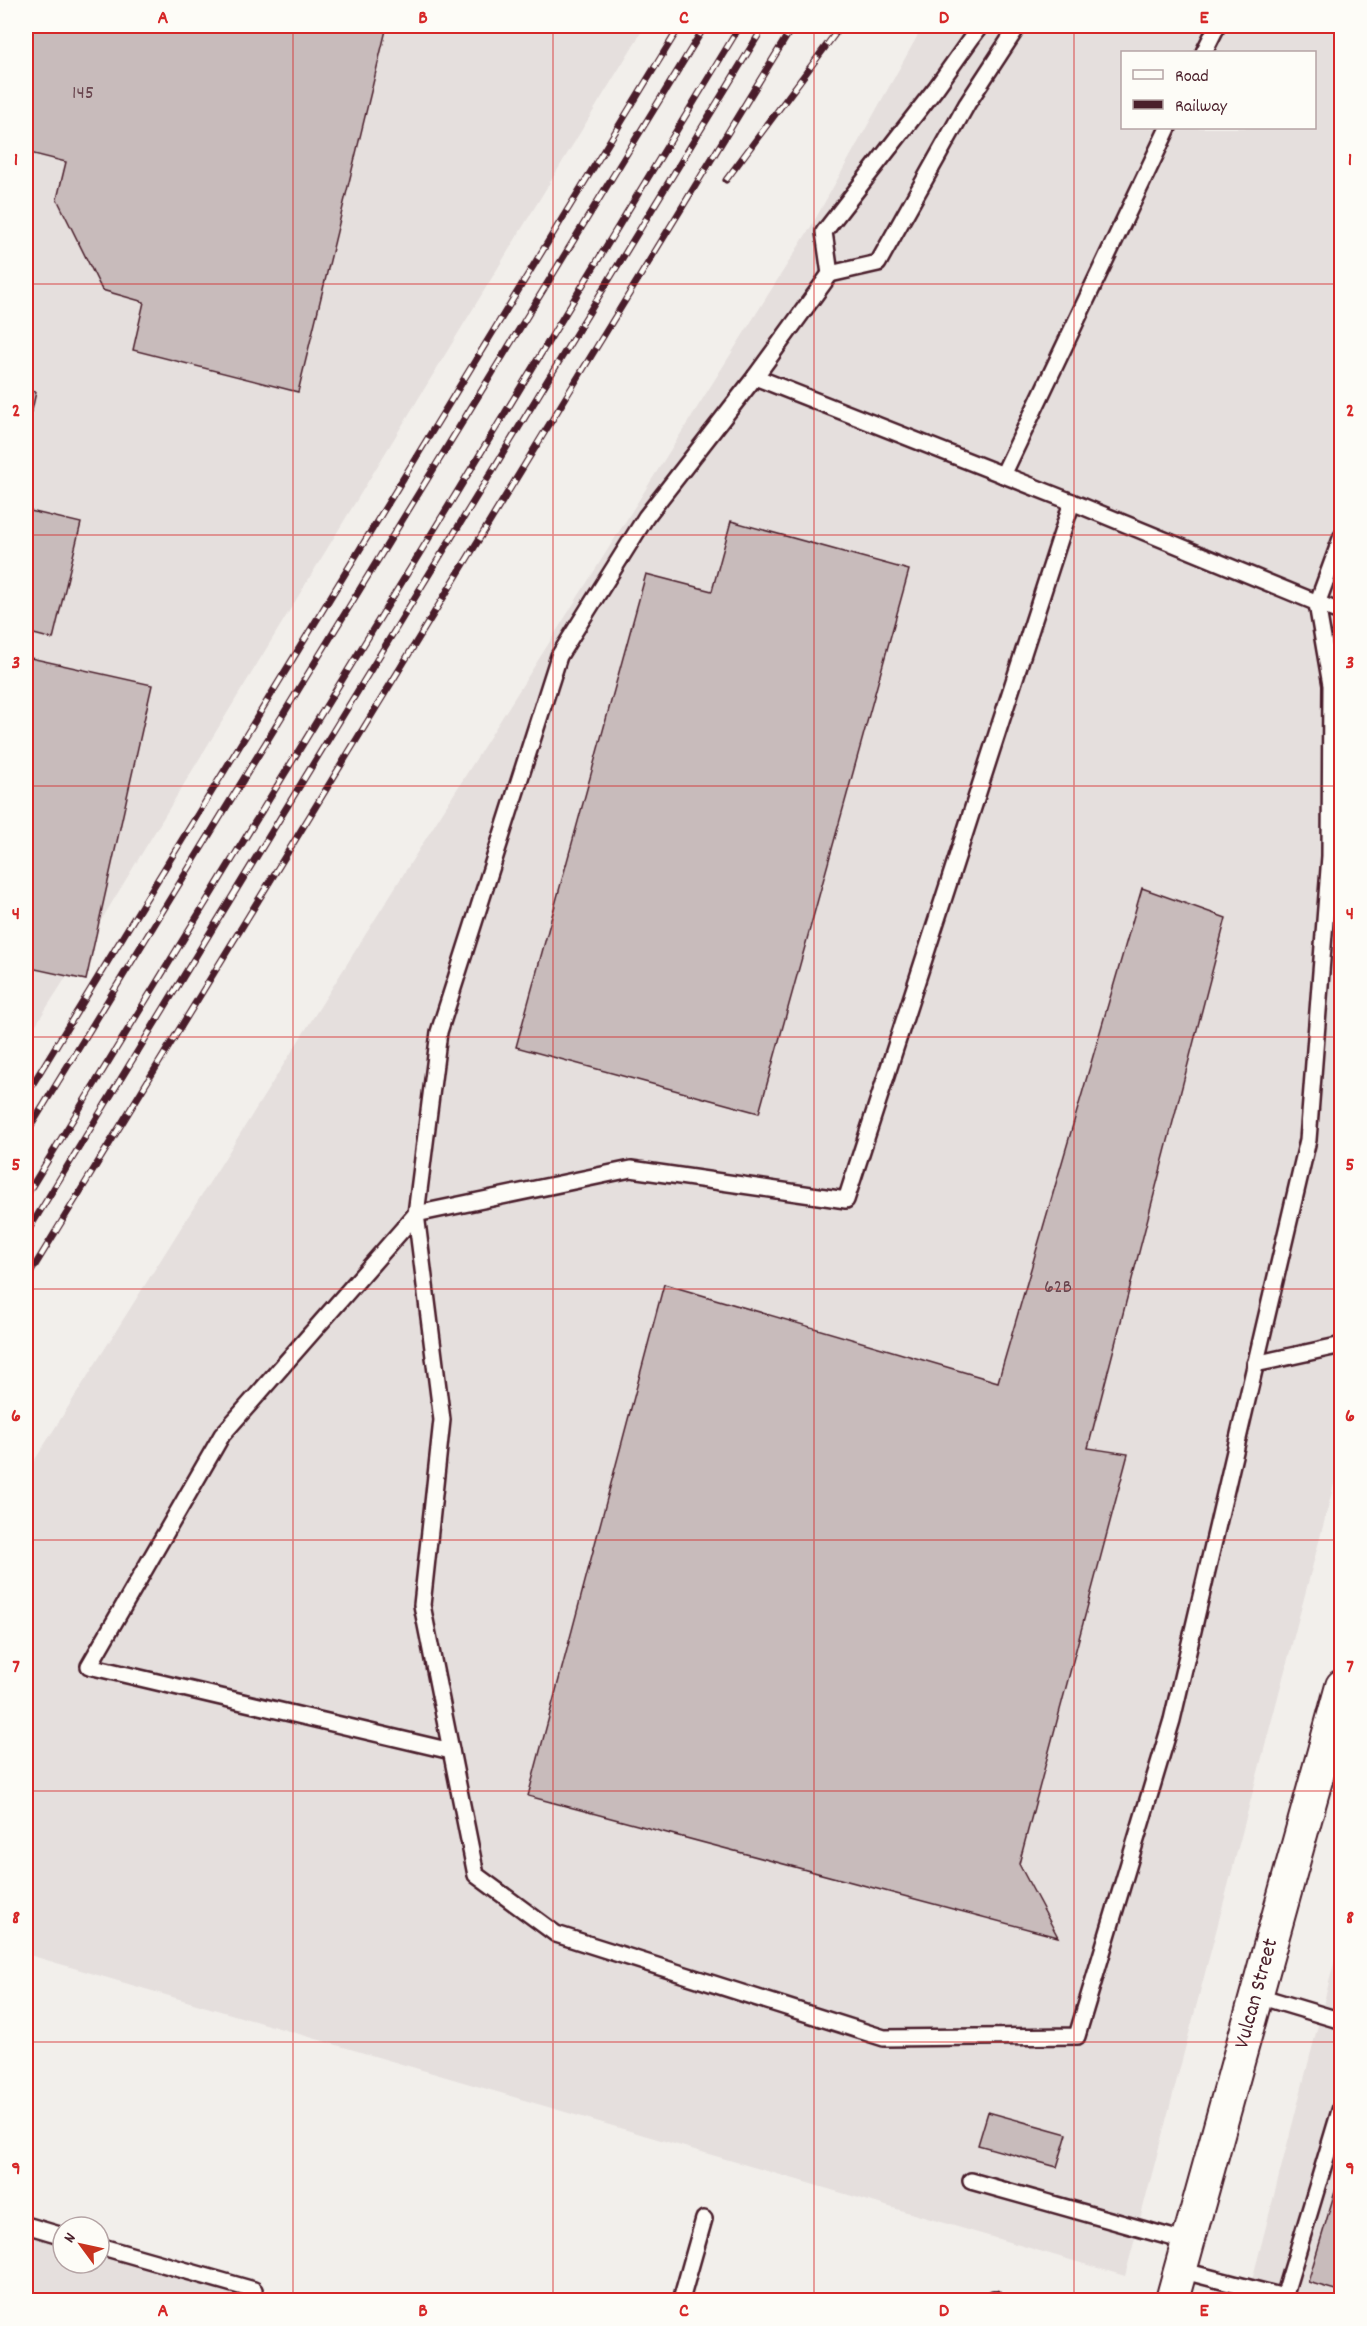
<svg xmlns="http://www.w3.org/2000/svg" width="1367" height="2326" viewBox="0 0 1367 2326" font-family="Dekko,sans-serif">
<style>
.built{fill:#e5dfdd;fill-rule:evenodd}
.building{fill:#c8bbbb;stroke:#4a1f2b;stroke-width:1.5}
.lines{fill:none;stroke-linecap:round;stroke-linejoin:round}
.service-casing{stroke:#4a1f2b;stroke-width:20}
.minor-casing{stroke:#4a1f2b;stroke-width:36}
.service{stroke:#fdfcf7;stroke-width:15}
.minor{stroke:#fdfcf7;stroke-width:32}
.rail-casing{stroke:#4a1f2b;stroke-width:7}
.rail{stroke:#fdfcf7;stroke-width:4.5;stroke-dasharray:14;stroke-linecap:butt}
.grid{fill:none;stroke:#d62828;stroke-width:1.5;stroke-opacity:0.55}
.labels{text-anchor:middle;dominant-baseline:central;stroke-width:4.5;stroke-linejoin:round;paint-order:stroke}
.number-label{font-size:20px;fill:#6a464f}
.street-label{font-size:22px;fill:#4a1f2b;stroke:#fdfcf7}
.neatline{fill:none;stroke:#d62828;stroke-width:2}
.grid-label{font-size:20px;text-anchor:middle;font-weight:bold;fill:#d62828}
</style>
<rect width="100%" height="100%" fill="#f2efeb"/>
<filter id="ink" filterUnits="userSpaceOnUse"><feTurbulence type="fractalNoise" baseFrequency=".0167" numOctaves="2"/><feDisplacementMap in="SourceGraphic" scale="12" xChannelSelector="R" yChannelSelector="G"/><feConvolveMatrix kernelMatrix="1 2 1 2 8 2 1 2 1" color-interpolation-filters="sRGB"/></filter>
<g filter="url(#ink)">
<!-- built -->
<g class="built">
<path d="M26 26H645L77 960 26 1040Z"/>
<path d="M923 26H1341V1458L1125 2276 26 1954V1474L812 225ZM1122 52H1314V128H1122Z"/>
<path d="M1341 1936V2300H1247Z"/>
<path d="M26 2234 63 2245V2263H99V2255L254 2300H26Z"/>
</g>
<!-- building -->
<g class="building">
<path d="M26 26H387L298 392 133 350 144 302 102 290 57 199 66 162 26 152Z"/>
<path d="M26 390 36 392 26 438Z"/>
<path d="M26 510 81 523 53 639 26 632Z"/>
<path d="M731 521 909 570 759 1113 516 1047 646 574 712 591Z"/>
<path d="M26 657 152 685 86 980 26 967Z"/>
<path d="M1142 888 1226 918 1088 1448 1128 1454 1019 1864 1058 1937 528 1796 664 1284 998 1382Z"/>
<path d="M988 2112 1067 2134 1057 2167 978 2145Z"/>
<path d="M1342 2168V2292L1308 2282Z"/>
</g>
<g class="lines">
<defs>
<g id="service">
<path d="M980 26 936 88 824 232 830 274 878 263 967 104 1018 26"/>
<path d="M1204 52 1217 26"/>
<path d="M830 274 755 377 646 517 559 656 439 1032 416 1214 442 1420 422 1605 476 1875 556 1934 884 2038 1077 2036 1172 1720 1308 1140 1330 856 1331 685 1317 604 1342 536"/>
<path d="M755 377 1072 502 1342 613"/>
<path d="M1003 475 1168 128"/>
<path d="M1255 1364 1342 1345"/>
<path d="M451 1751 89 1666 222 1435 416 1214 631 1169 846 1200 1072 502"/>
<path d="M1255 1995 1342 2021"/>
<path d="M971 2181 1188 2242"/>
<path d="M26 2225 63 2236"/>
<path d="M99 2246 254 2290"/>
<path d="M1180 2270 1284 2297 1342 2104"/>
<path d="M994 2299 997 2300"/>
<path d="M681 2300 704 2219"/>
</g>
<g id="minor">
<path id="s1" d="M1172 2300 1342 1686"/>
</g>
</defs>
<!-- service casing -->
<use href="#service" class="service-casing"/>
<!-- minor casing -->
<use href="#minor" class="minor-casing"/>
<!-- service -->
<use href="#service" class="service"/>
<!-- minor -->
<use href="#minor" class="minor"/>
<defs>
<g id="rail">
<path d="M726 180 841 26"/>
<path d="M26 1095 680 26"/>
<path d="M26 1134 705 26"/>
<path d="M26 1196 451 502 740 26"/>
<path d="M26 1234 764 26"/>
<path d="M26 1280 793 26"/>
</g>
</defs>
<!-- rail casing -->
<use href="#rail" class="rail-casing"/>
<!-- rail -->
<use href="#rail" class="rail"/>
</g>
</g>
<!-- grid -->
<path class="grid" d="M293 26V2300M553 26V2300M814 26V2300M1074 26V2300M26 284H1342M26 535H1342M26 786H1342M26 1037H1342M26 1289H1342M26 1540H1342M26 1791H1342M26 2042H1342"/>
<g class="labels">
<!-- number labels -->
<g class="number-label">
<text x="83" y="94">145</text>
<text x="1058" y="1288">62B</text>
</g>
<!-- street labels -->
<g class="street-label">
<text stroke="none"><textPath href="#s1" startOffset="318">Vulcan Street</textPath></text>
</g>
</g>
<!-- margin -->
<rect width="1367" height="2326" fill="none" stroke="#fdfcf7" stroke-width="66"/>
<!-- legend -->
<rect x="1121" y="51" width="195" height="78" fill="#fdfcf7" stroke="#b5a4a5" stroke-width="1.5"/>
<rect x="1133" y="70" width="30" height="9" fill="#fdfcf7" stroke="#b5a4a5" stroke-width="1.5"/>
<text x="1175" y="81" font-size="18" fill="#4a1f2b">Road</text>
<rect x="1133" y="100" width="30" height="9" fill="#4a1f2b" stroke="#b5a4a5" stroke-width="1.5"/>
<text x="1175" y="111" font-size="18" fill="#4a1f2b">Railway</text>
<!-- north arrow -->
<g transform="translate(81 2245) rotate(303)"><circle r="28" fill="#fdfcf7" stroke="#b5a4a5" stroke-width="1.5"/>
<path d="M0-4.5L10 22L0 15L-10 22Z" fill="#c8321e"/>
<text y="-9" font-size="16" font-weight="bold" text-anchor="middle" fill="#4a1f2b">N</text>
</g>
<rect x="33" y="33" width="1301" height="2260" class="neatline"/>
<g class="grid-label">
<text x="163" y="23">A</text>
<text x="423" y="23">B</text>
<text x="684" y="23">C</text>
<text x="944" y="23">D</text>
<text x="1204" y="23">E</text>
<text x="16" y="165">1</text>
<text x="1350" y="165">1</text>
<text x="16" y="416">2</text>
<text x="1350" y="416">2</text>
<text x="16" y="668">3</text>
<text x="1350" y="668">3</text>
<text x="16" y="919">4</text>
<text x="1350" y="919">4</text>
<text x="16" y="1170">5</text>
<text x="1350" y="1170">5</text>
<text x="16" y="1421">6</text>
<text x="1350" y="1421">6</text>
<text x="16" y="1672">7</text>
<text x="1350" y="1672">7</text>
<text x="16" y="1923">8</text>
<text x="1350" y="1923">8</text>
<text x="16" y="2174">9</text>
<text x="1350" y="2174">9</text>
<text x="163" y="2316">A</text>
<text x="423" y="2316">B</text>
<text x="684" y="2316">C</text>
<text x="944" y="2316">D</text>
<text x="1204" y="2316">E</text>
</g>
</svg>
